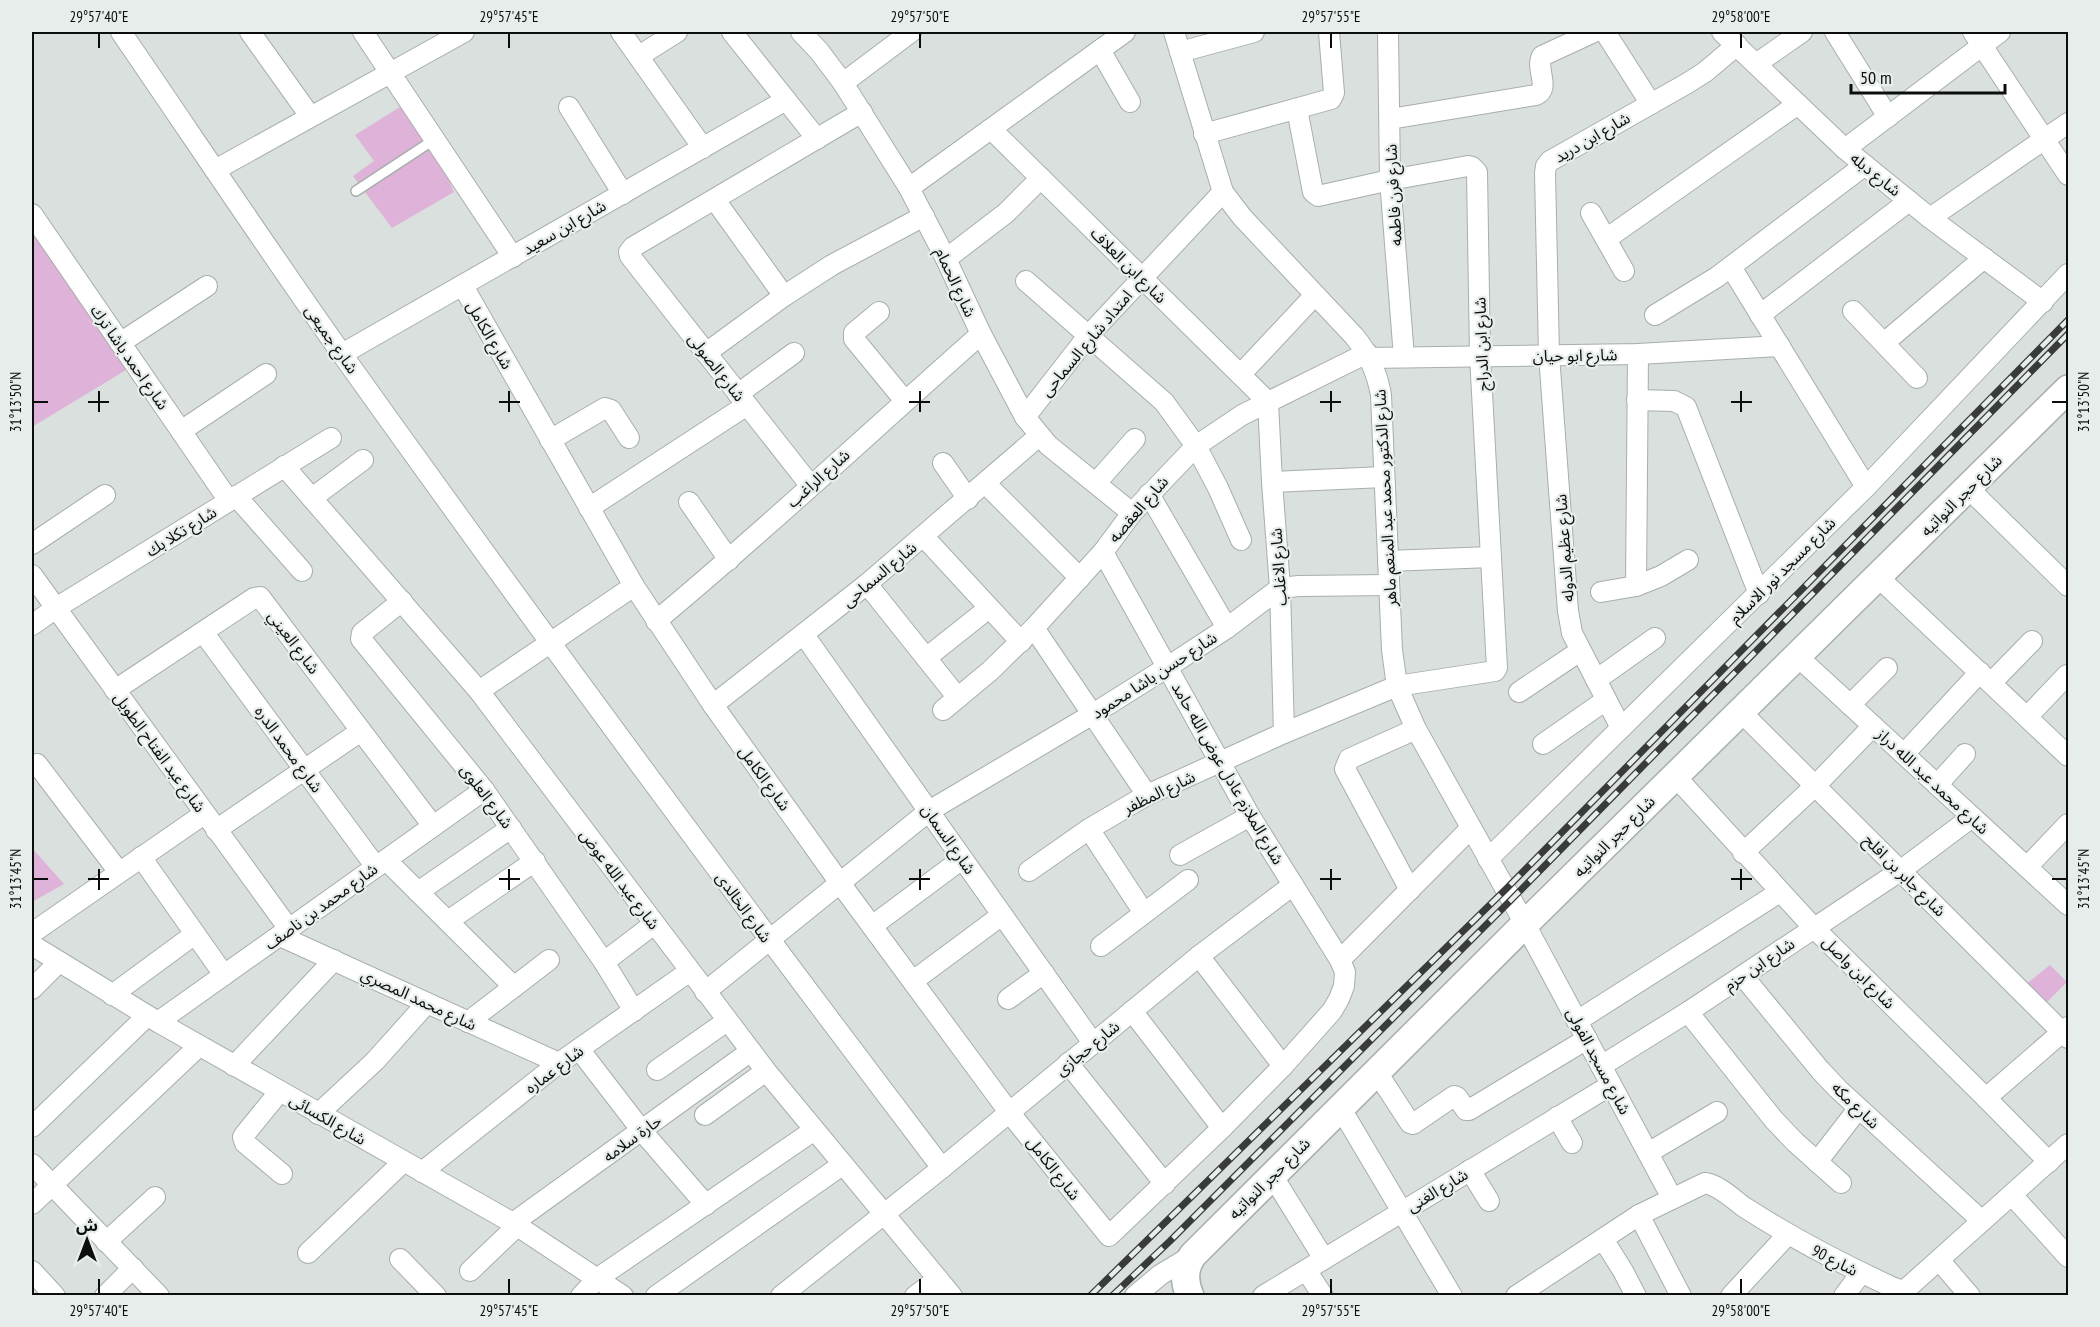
<svg xmlns="http://www.w3.org/2000/svg" width="2100" height="1327" viewBox="0 0 2100 1327" font-family="'PT Sans Narrow','Noto Sans Arabic',sans-serif">
<style>
.green{fill:#dfb2d9}
.lines{fill:none;stroke-linecap:round;stroke-linejoin:round}
.lane-casing{stroke:#a7aeac;stroke-width:12}
.street-casing{stroke:#a7aeac;stroke-width:22}
.secondary-casing{stroke:#a7aeac;stroke-width:30}
.lane{stroke:#fff;stroke-width:9}
.street{stroke:#fff;stroke-width:20}
.secondary{stroke:#fff;stroke-width:27}
.rail-casing{stroke:#383b3a;stroke-width:7}
.rail{stroke:#e6edeb;stroke-width:4.5;stroke-dasharray:14;stroke-linecap:butt}
.ticks{fill:none;stroke:#0c0e0e;stroke-width:2}
.labels{text-anchor:middle;dominant-baseline:central;stroke-width:4.5;stroke-linejoin:round;paint-order:stroke}
.street-label{font-size:16px;fill:#0c0e0e;stroke:#e6edeb}
.neatline{fill:none;stroke:#0c0e0e;stroke-width:2}
.ticks-label{font-size:15px;text-anchor:middle;fill:#0c0e0e}
</style>
<rect width="100%" height="100%" fill="#d9e0de"/>
<!-- green -->
<g class="green">
<path d="M416 97 462 164 447 176 454 192 392 228 353 176 374 161 355 135Z"/>
<path d="M32 218 131 367 32 427Z"/>
<path d="M32 848 64 884 32 902Z"/>
<path d="M2050 965 2067 982 2044 1005 2025 985Z"/>
</g>
<g class="lines">
<defs>
<path id="lane" d="M356 191 435 139"/>
<g id="street">
<path d="M121 32C195 140 268 250 344 357 539 630 739 901 942 1168"/>
<path d="M250 32 310 116"/>
<path d="M363 32 513 257"/>
<path d="M621 32 703 148"/>
<path d="M732 32 817 139"/>
<path d="M801 32 819 51 843 83 909 188 946 259 981 334 1025 417 1048 445 1132 513"/>
<path d="M1174 32 1223 192 1242 217 1354 336C1369 354 1377 372 1381 395L1392 650 1397 686 1416 729 1525 924 1672 1198"/>
<path d="M1388 32 1390 180 1404 357"/>
<path d="M1605 32 1651 104"/>
<path d="M1722 32 1845 149 1930 218 2043 302"/>
<path d="M1835 32 1888 117"/>
<path d="M1973 32 2068 175"/>
<path d="M1100 50 1130 102"/>
<path d="M1180 52 1254 32"/>
<path d="M639 56 677 32"/>
<path d="M1756 64 1802 32"/>
<path d="M843 83 911 32"/>
<path d="M569 107 623 194"/>
<path d="M1390 119 1536 95C1551 88 1535 69 1542 56L1594 32"/>
<path d="M991 129 1268 402 1272 482 1280 588 1284 733"/>
<path d="M1204 134 1331 99 1334 93 1329 32"/>
<path d="M1845 149 2000 32"/>
<path d="M215 170 464 32"/>
<path d="M909 188 1125 32"/>
<path d="M715 200 784 296"/>
<path d="M1591 213 1624 271"/>
<path d="M32 214 229 501"/>
<path d="M1930 218 2068 123"/>
<path d="M1606 239 1798 104"/>
<path d="M946 259 1006 213 1041 178"/>
<path d="M1731 267 1866 487"/>
<path d="M1026 281 1164 402 1196 446 1218 488 1241 540"/>
<path d="M463 286 634 586 713 705 840 883 1009 1112 1109 1236 1222 1128 1283 1066 1332 1011 1339 999 1344 986 1345 972 1340 960 1250 816 1103 552"/>
<path d="M1853 311 1917 378"/>
<path d="M879 312 854 333V339L905 401"/>
<path d="M1655 315 1717 277 1865 165"/>
<path d="M1760 315 1909 201"/>
<path d="M120 343 207 286"/>
<path d="M1884 343 1984 258"/>
<path d="M706 353 784 296 832 265 924 216"/>
<path d="M342 354 786 100"/>
<path d="M1369 358 1638 354 1780 346"/>
<path d="M1241 374 1315 295"/>
<path d="M738 394 794 353"/>
<path d="M1637 400 1674 401 1686 407 1759 594"/>
<path d="M1025 417 1088 336 1223 192"/>
<path d="M181 431 266 374"/>
<path d="M550 440 605 408 611 410 629 438"/>
<path d="M943 463 968 499"/>
<path d="M284 466 479 691 766 1071 952 1296"/>
<path d="M1272 482 1384 477"/>
<path d="M1096 483 1135 439"/>
<path d="M986 484 1080 578"/>
<path d="M810 485 630 256 629 252 633 247 862 112"/>
<path d="M1968 488 2068 586"/>
<path d="M1149 494 1227 628"/>
<path d="M236 496 302 571"/>
<path d="M312 498 363 460"/>
<path d="M689 502 729 560"/>
<path d="M589 508 747 405"/>
<path d="M924 537 1021 642"/>
<path d="M32 544 105 495"/>
<path d="M1388 561 1491 557"/>
<path d="M32 575 289 929"/>
<path d="M1878 577 2068 756"/>
<path d="M867 584 958 698"/>
<path d="M1636 586 1638 354"/>
<path d="M1601 592 1636 586 1661 576 1688 560"/>
<path d="M402 601 362 633 361 639 484 790 604 962 634 1011"/>
<path d="M656 621C767 529 872 430 981 334"/>
<path d="M32 625 56 608 331 438"/>
<path d="M1034 628 1147 795"/>
<path d="M203 632 376 867"/>
<path d="M804 635 1093 1043"/>
<path d="M1797 656 2068 905"/>
<path d="M926 658 989 608"/>
<path d="M1596 680 1655 638"/>
<path d="M1991 683 2032 641"/>
<path d="M115 690 254 598 260 597 433 826"/>
<path d="M479 691 634 586"/>
<path d="M1519 692 1580 651"/>
<path d="M713 705 867 584 1039 436"/>
<path d="M1850 705 1887 668"/>
<path d="M943 710 990 671 1034 628 1103 552 1132 513 1196 446 1242 415 1367 353"/>
<path d="M1741 712 2068 1038"/>
<path d="M2027 717 2067 675"/>
<path d="M1621 728 1572 633 1568 611 1549 355 1545 173 1546 166 1550 161 1686 84 1705 72 1737 45"/>
<path d="M1543 744 1606 700"/>
<path d="M1904 754 1980 672"/>
<path d="M37 764 119 872"/>
<path d="M1675 776 1813 927 1986 1098 2049 1162"/>
<path d="M1937 785 1965 754"/>
<path d="M1089 829 1144 913"/>
<path d="M216 830 361 731"/>
<path d="M1743 853 1815 786 1873 726"/>
<path d="M1180 855 1250 816"/>
<path d="M141 857 224 975"/>
<path d="M1488 859 1866 487 2068 274"/>
<path d="M386 860 514 987"/>
<path d="M2027 867 2068 824"/>
<path d="M1029 871 1089 829 1147 795 1284 733 1397 686 1495 671 1497 668 1480 356 1477 172 1472 167 1468 166 1390 180 1318 196 1313 192 1297 109"/>
<path d="M1410 890 1345 769 1349 759 1416 729"/>
<path d="M418 892 511 828"/>
<path d="M448 921 535 861"/>
<path d="M872 926 962 859"/>
<path d="M32 933 204 814"/>
<path d="M280 936 559 1063"/>
<path d="M32 945 158 1022 513 1223 623 1296"/>
<path d="M1101 946 1188 880"/>
<path d="M1199 956 1283 1066"/>
<path d="M1340 960 1471 828"/>
<path d="M604 962 654 924"/>
<path d="M1743 976 1820 1070 1838 1089 1982 1221"/>
<path d="M913 981 1002 915"/>
<path d="M32 989 59 962"/>
<path d="M705 992 929 811 1093 714 1166 668 1227 628 1280 588 1299 586 1389 585"/>
<path d="M112 995 195 934"/>
<path d="M1008 999 1044 973"/>
<path d="M1132 1011 1222 1128"/>
<path d="M1688 1012 1774 1120 1795 1142 1841 1183"/>
<path d="M1577 1021 1780 892"/>
<path d="M158 1022 484 790"/>
<path d="M468 1022 549 960"/>
<path d="M579 1049 642 1131 706 1205"/>
<path d="M1068 1063 1165 1184"/>
<path d="M234 1066 334 960"/>
<path d="M1601 1066 1688 1012 1900 871 1972 817"/>
<path d="M657 1070 727 1021"/>
<path d="M1376 1071 1410 1123 1413 1124 1454 1096 1457 1097 1466 1110H1469L1587 1039"/>
<path d="M280 1091 245 1134 243 1137 245 1143 282 1174"/>
<path d="M1986 1098 2068 1027"/>
<path d="M1340 1107 1452 1296"/>
<path d="M318 1114 375 1061 427 1003"/>
<path d="M705 1115 766 1071"/>
<path d="M1557 1117 1572 1143"/>
<path d="M32 1127 147 1016"/>
<path d="M1648 1153 1717 1112"/>
<path d="M1817 1162 1858 1109"/>
<path d="M32 1164 159 1296"/>
<path d="M1470 1170 1489 1201"/>
<path d="M422 1172 559 1063 690 971"/>
<path d="M1272 1175 1324 1259"/>
<path d="M2012 1195 2068 1257"/>
<path d="M32 1204 199 1046"/>
<path d="M1639 1215 1681 1296"/>
<path d="M513 1223 751 1051"/>
<path d="M1603 1239 1623 1271 1636 1296"/>
<path d="M106 1242 155 1197"/>
<path d="M308 1253 403 1162"/>
<path d="M400 1259 436 1296"/>
<path d="M1939 1260 1970 1296"/>
<path d="M1306 1270 1323 1296"/>
<path d="M32 1271 55 1296"/>
<path d="M470 1271 517 1226"/>
<path d="M105 1296 133 1268"/>
<path d="M581 1296 598 1278 813 1131"/>
<path d="M656 1296 842 1165"/>
<path d="M781 1296 942 1168 1199 956 1293 885"/>
<path d="M915 1296 938 1279"/>
<path d="M1135 1296 1160 1275 1193 1255"/>
<path d="M1263 1296 1611 1085"/>
<path d="M1516 1296 1639 1215 1705 1183C1719 1185 1733 1199 1744 1207 1792 1238 1842 1264 1894 1288L1904 1291 2068 1144"/>
<path d="M1731 1296 1788 1234"/>
<path d="M1844 1296 1861 1273"/>
</g>
<path id="secondary" d="M1190 1296C1184 1282 1183 1268 1193 1255L1525 924 2068 389"/>
</defs>
<!-- lane casing -->
<use href="#lane" class="lane-casing"/>
<!-- street casing -->
<use href="#street" class="street-casing"/>
<!-- secondary casing -->
<use href="#secondary" class="secondary-casing"/>
<!-- lane -->
<use href="#lane" class="lane"/>
<!-- street -->
<use href="#street" class="street"/>
<!-- secondary -->
<use href="#secondary" class="secondary"/>
<defs>
<g id="rail">
<path d="M1090 1296 1506 889 2068 320"/>
<path d="M1112 1296 1170 1241 1511 900 2068 334"/>
</g>
</defs>
<!-- rail casing -->
<use href="#rail" class="rail-casing"/>
<!-- rail -->
<use href="#rail" class="rail"/>
</g>
<!-- ticks -->
<path class="ticks" d="M99 33V48M509 33V48M920 33V48M1331 33V48M1741 33V48M99 391V412M509 391V412M920 391V412M1331 391V412M1741 391V412M33 402H48M88 402H109M499 402H520M909 402H930M1320 402H1341M1731 402H1752M2052 402H2067M99 869V890M509 869V890M920 869V890M1331 869V890M1741 869V890M33 879H48M88 879H109M499 879H520M909 879H930M1320 879H1341M1731 879H1752M2052 879H2067M99 1279V1294M509 1279V1294M920 1279V1294M1331 1279V1294M1741 1279V1294"/>
<g class="labels">
<!-- street labels -->
<g class="street-label">
<text transform="translate(1592 137) rotate(-30)">شارع ابن دريد</text>
<text transform="translate(1876 174) rotate(39)">شارع دبله</text>
<text transform="translate(1393 195) rotate(-93)">شارع فرن فاطمه</text>
<text transform="translate(564 227) rotate(-30)">شارع ابن سعيد</text>
<text transform="translate(1129 265) rotate(45)">شارع ابن العلاف</text>
<text transform="translate(956 282) rotate(65)">شارع الحمام</text>
<text transform="translate(490 335) rotate(60)">شارع الكامل</text>
<text transform="translate(332 339) rotate(55)">شارع جميعى</text>
<text transform="translate(1086 343) rotate(-50)">امتداد شارع السماحى</text>
<text transform="translate(1481 344) rotate(-92)">شارع ابن الدراج</text>
<text transform="translate(1575 355) rotate(-1)">شارع ابو حيان</text>
<text transform="translate(130 357) rotate(55)">شارع احمد باشا ترك</text>
<text transform="translate(717 367) rotate(52)">شارع الصولى</text>
<text transform="translate(818 478) rotate(-42)">شارع الراغب</text>
<text transform="translate(1961 495) rotate(-45)">شارع حجر النواتيه</text>
<text transform="translate(1385 498) rotate(-93)">شارع الدكتور محمد عبد المنعم ماهر</text>
<text transform="translate(1138 509) rotate(-49)">شارع العقصه</text>
<text transform="translate(181 531) rotate(-32)">شارع تكلا بك</text>
<text transform="translate(1564 548) rotate(-94)">شارع عظيم الدوله</text>
<text transform="translate(1278 567) rotate(-94)">شارع الاغلب</text>
<text transform="translate(1782 570) rotate(-45)">شارع مسجد نور الاسلام</text>
<text transform="translate(879 574) rotate(-40)">شارع السماحى</text>
<text transform="translate(294 642) rotate(53)">شارع العيني</text>
<text transform="translate(1154 675) rotate(-33)">شارع حسن باشا محمود</text>
<text transform="translate(289 749) rotate(54)">شارع محمد الدره</text>
<text transform="translate(160 752) rotate(54)">شارع عبد الفتاح الطويل</text>
<text transform="translate(1228 773) rotate(60)">شارع الملازم عادل عوض الله حامد</text>
<text transform="translate(765 778) rotate(54)">شارع الكامل</text>
<text transform="translate(1933 781) rotate(43)">شارع محمد عبد الله دراز</text>
<text transform="translate(1159 792) rotate(-26)">شارع المظفر</text>
<text transform="translate(487 796) rotate(53)">شارع العلوى</text>
<text transform="translate(1614 836) rotate(-45)">شارع حجر النواتيه</text>
<text transform="translate(949 839) rotate(55)">شارع السمان</text>
<text transform="translate(1905 875) rotate(45)">شارع جابر بن افلح</text>
<text transform="translate(620 879) rotate(53)">شارع عبد الله عوض</text>
<text transform="translate(321 906) rotate(-36)">شارع محمد بن ناصف</text>
<text transform="translate(744 907) rotate(54)">شارع الخالدى</text>
<text transform="translate(1759 964) rotate(-34)">شارع ابن حزم</text>
<text transform="translate(1859 972) rotate(45)">شارع ابن واصل</text>
<text transform="translate(419 999) rotate(25)">شارع محمد المصري</text>
<text transform="translate(1087 1048) rotate(-39)">شارع حجازى</text>
<text transform="translate(1599 1061) rotate(62)">شارع مسجد الفولى</text>
<text transform="translate(554 1069) rotate(-37)">شارع عماره</text>
<text transform="translate(1856 1105) rotate(44)">شارع مكه</text>
<text transform="translate(328 1119) rotate(30)">شارع الكسائى</text>
<text transform="translate(632 1138) rotate(-36)">حارة سلامه</text>
<text transform="translate(1054 1168) rotate(52)">شارع الكامل</text>
<text transform="translate(1269 1178) rotate(-45)">شارع حجر النواتيه</text>
<text transform="translate(1437 1190) rotate(-31)">شارع الغنى</text>
<text transform="translate(1835 1260) rotate(27)">شارع 90</text>
</g>
</g>
<!-- border -->
<rect width="2100" height="1327" fill="none" stroke="#e6edeb" stroke-width="66"/>
<!-- north arrow -->
<g transform="translate(87 1240)" stroke="#e6edeb" stroke-width="4.5" paint-order="stroke">
<path d="M0-4.5L10 22L0 15L-10 22Z" fill="#0c0e0e"/>
<text y="-9" font-size="16" font-weight="bold" text-anchor="middle" fill="#0c0e0e">ش</text>
</g>
<!-- scale -->
<path d="M1851 84v9h154v-9" fill="none" stroke="#0c0e0e" stroke-width="3"/>
<text x="1860" y="84" font-size="18" fill="#0c0e0e" stroke="#e6edeb" stroke-width="4.5" paint-order="stroke">50 m</text>
<rect x="33" y="33" width="2034" height="1261" class="neatline"/>
<g class="ticks-label">
<text x="99" y="22">29°57'40"E</text>
<text x="509" y="22">29°57'45"E</text>
<text x="920" y="22">29°57'50"E</text>
<text x="1331" y="22">29°57'55"E</text>
<text x="1741" y="22">29°58'00"E</text>
<text transform="translate(16 402) rotate(-90)" y="5">31°13'50"N</text>
<text transform="translate(2084 402) rotate(-90)" y="5">31°13'50"N</text>
<text transform="translate(16 879) rotate(-90)" y="5">31°13'45"N</text>
<text transform="translate(2084 879) rotate(-90)" y="5">31°13'45"N</text>
<text x="99" y="1316">29°57'40"E</text>
<text x="509" y="1316">29°57'45"E</text>
<text x="920" y="1316">29°57'50"E</text>
<text x="1331" y="1316">29°57'55"E</text>
<text x="1741" y="1316">29°58'00"E</text>
</g>
</svg>
